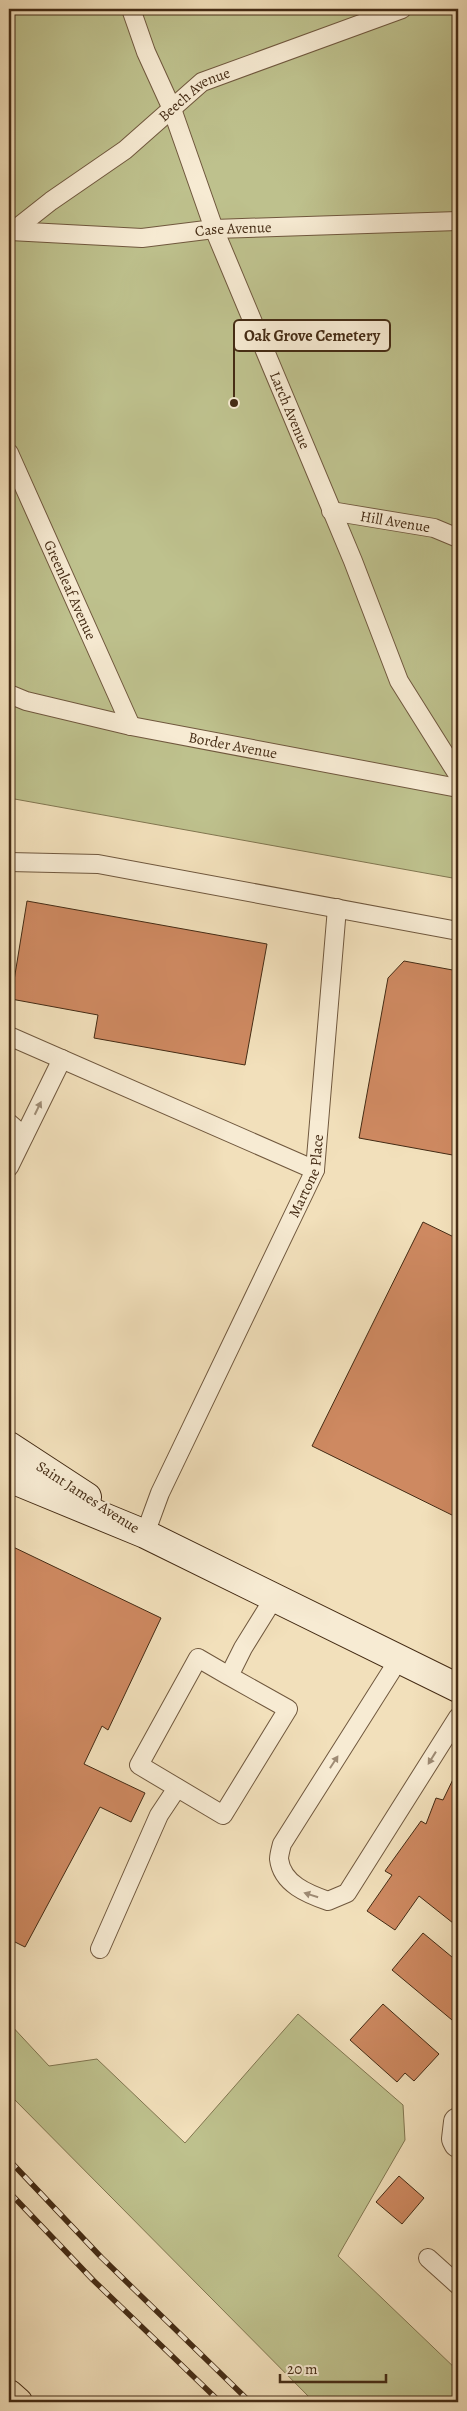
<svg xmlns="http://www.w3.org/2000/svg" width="467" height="2411" viewBox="0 0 467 2411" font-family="Alegreya,serif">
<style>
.green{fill:#bec18d;stroke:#817650}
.building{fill:#ce8961;stroke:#442b14}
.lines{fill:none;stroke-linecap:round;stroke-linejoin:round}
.service-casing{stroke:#70583e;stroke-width:20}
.minor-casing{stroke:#70583e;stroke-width:30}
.secondary-casing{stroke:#442b14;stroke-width:30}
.motorway-casing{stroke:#442b14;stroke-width:30}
.service{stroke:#f7ebd3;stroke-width:18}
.minor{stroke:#f7ebd3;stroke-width:28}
.secondary{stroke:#f7ebd3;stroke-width:28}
.motorway{stroke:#f2e0bb;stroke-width:28}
.rail-casing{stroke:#442b14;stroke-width:5.5}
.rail{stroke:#f7ebd3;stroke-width:4;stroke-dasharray:11;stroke-linecap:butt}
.oneway{fill:#9e8b74}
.labels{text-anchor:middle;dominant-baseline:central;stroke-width:5;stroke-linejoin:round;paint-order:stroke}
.street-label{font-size:15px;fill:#442b14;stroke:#f7ebd3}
.leader{fill:none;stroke:#442b14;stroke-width:2}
.callout-dot{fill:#442b14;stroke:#f7ebd3;stroke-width:2}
.callout{fill:#f7ebd3;stroke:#442b14;stroke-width:2}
.callout-label{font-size:16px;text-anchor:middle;font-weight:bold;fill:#442b14}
</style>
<rect width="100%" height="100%" fill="#f2e0bb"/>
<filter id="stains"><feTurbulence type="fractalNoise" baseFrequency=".004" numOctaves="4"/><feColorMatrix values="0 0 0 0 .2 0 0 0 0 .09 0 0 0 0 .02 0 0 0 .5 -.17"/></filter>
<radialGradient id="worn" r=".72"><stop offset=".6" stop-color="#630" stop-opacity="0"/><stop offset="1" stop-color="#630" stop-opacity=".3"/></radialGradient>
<!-- green -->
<g class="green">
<path d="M9 9H458V879L9 798Z"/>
<path d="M298 2014 403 2105 405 2140 338 2256 458 2371V2402H314L9 2094V2023L49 2066 97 2059 185 2143Z"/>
</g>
<!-- building -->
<g class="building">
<path d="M27 901 267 944 245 1065 94 1038 98 1015 11 999Z"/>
<path d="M404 961 458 971V1156L359 1138 388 978Z"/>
<path d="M423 1222 458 1239V1518L312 1446Z"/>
<path d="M9 1545 161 1618 108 1730 102 1726 84 1764 145 1793 131 1822 100 1807 25 1947 9 1939Z"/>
<path d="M458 1769V1927L419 1896 395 1930 367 1911 392 1875 385 1871 421 1821 426 1824 436 1798 443 1800Z"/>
<path d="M423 1933 458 1962V2025L392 1970Z"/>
<path d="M383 2004 439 2054 414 2081 405 2073 397 2082 350 2040Z"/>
<path d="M399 2176 424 2198 402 2224 376 2202Z"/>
</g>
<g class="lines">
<defs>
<g id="service">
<path id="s1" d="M131 9 146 52 172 109 214 229 353 561 399 681 458 775"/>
<path id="s2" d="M10 231 142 238 214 229 458 221"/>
<path id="s3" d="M13 231 51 201 125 150 202 82 402 9"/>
<path id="s4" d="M9 453 131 726"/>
<path id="s5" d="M331 511 434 528 458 538"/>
<path id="s6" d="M9 694 26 701 131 726 458 788"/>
<path d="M9 862 98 864 458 931"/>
<path d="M9 1036 315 1170"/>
<path d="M9 1123 24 1136"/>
<path d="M9 1167 62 1059"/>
<path id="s7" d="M145 1534 160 1493 315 1170 337 908"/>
<path d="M399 1659 282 1844C281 1848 279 1855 279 1859 282 1884 308 1894 328 1901L347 1893 458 1717"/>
<path d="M229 1676 288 1709 223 1815 139 1765 198 1658 229 1676 243 1648 274 1598"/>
<path d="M100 1949 159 1815 177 1788"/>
<path d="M428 2258 458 2285"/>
</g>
<path id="minor" d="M458 2122 456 2139 458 2143"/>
<g id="secondary">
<path d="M9 1446 87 1497"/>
<path d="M9 1478 145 1534 458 1688"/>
</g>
<path id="motorway" d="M9 2394 18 2402"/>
</defs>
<!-- service casing -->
<use href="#service" class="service-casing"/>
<!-- minor casing -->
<use href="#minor" class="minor-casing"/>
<!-- secondary casing -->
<use href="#secondary" class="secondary-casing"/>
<!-- motorway casing -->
<use href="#motorway" class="motorway-casing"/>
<!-- service -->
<use href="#service" class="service"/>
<!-- minor -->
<use href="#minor" class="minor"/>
<!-- secondary -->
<use href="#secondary" class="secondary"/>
<!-- motorway -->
<use href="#motorway" class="motorway"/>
<defs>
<g id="rail">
<path d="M9 2160 101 2257 250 2402"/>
<path d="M9 2192 93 2280 220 2402"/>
</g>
</defs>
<!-- rail casing -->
<use href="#rail" class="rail-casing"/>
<!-- rail -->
<use href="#rail" class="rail"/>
</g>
<!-- one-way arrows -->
<defs><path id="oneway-solid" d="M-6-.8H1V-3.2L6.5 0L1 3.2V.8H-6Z" transform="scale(1.25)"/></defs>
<g class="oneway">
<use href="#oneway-solid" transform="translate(38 1108) rotate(-64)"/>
<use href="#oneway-solid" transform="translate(432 1758) rotate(122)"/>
<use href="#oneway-solid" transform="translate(334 1762) rotate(-57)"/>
<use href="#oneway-solid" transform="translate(311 1895) rotate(-162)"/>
</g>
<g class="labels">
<!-- street labels -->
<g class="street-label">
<text stroke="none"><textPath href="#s3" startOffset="228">Beech Avenue</textPath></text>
<text stroke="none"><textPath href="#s2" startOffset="224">Case Avenue</textPath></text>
<text stroke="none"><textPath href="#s1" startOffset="432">Larch Avenue</textPath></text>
<text stroke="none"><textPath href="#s5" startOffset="65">Hill Avenue</textPath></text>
<text stroke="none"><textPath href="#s4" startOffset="150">Greenleaf Avenue</textPath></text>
<text stroke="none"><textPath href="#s6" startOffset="230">Border Avenue</textPath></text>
<text stroke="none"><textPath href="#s7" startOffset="394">Martone Place</textPath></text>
<text transform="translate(88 1497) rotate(33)">Saint James Avenue</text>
</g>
</g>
<!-- callouts -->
<path class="leader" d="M234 403L234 335"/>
<circle class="callout-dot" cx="234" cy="403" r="5"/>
<rect class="callout" x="234" y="320" width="156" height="31" rx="5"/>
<g class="callout-label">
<text x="312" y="341">Oak Grove Cemetery</text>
</g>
<!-- margin -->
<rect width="467" height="2411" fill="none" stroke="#f2e0bb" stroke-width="30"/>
<rect x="10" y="10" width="447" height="2391" fill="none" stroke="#442b14" stroke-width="2.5"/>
<rect x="15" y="15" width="437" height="2381" fill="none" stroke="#442b14"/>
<!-- scale -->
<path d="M280 2374v8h106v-8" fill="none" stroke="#442b14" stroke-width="2.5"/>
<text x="287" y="2374" font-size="15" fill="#442b14" stroke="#f7ebd3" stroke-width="4" paint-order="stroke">20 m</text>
<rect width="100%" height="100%" filter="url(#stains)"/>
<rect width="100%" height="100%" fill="url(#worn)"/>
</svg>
